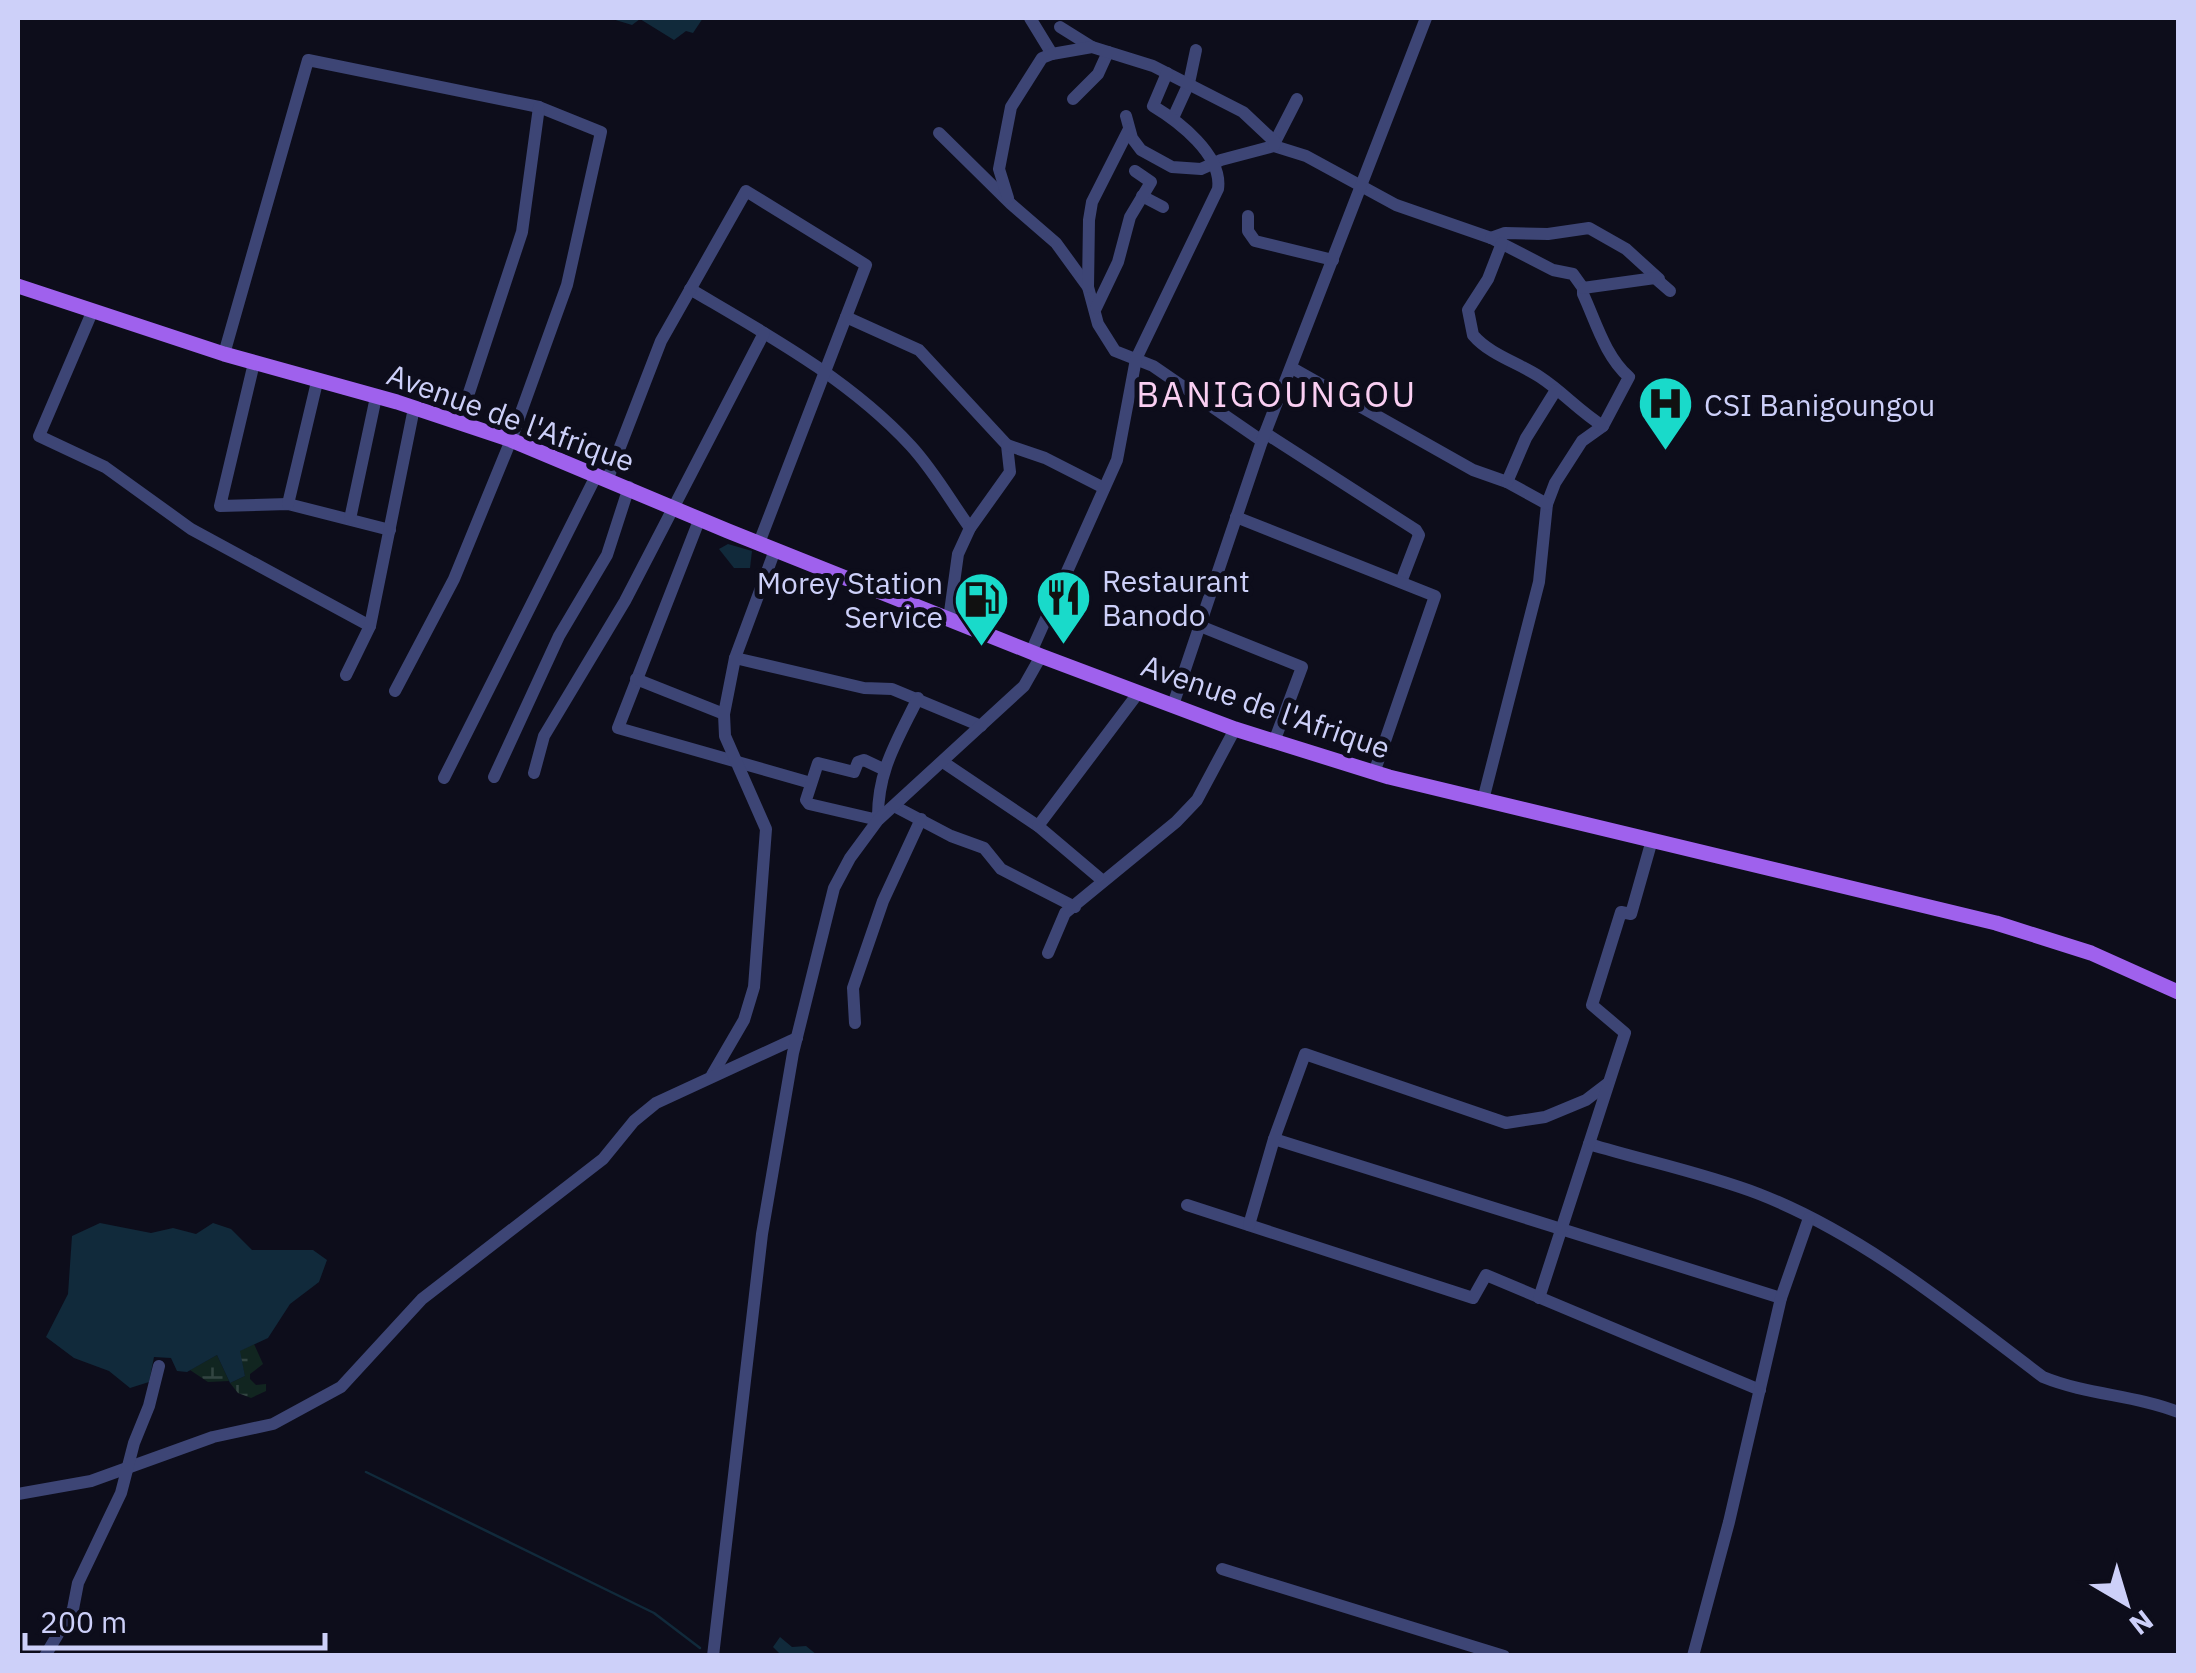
<svg xmlns="http://www.w3.org/2000/svg" width="2196" height="1673" viewBox="0 0 2196 1673" font-family="'IBM Plex Sans',sans-serif">
<style>
.wetland{fill:url(#wetland-marsh)}
.water{fill:#112a3b}
.lines{fill:none;stroke-linecap:round;stroke-linejoin:round}
.stream{stroke:#112a3b;stroke-width:2.5}
.minor{stroke:#3d4575;stroke-width:12}
.major{stroke:#9f61ed;stroke-width:15}
.labels{text-anchor:middle;dominant-baseline:central;stroke-width:10;stroke-linejoin:round;paint-order:stroke}
.poi-label{font-size:30px;fill:#cdd0f9;stroke:#0d0d1b;text-anchor:start}
.street-label{font-size:30px;fill:#cdd0f9;stroke:#0d0d1b}
.quarter-label{font-size:35px;letter-spacing:2.5px;fill:#facff2;stroke:#0d0d1b}
</style>
<defs>
<pattern id="wetland-marsh" width="20" height="14" patternUnits="userSpaceOnUse" patternTransform="scale(2.5)"><rect width="20" height="14" fill="#112520"/><path d="M1 5h8M5 5V1M11 12h8M15 12V8" fill="none" stroke="#324441"/></pattern>
</defs>
<rect width="100%" height="100%" fill="#0d0d1b"/>
<!-- wetland -->
<g class="wetland">
<path d="M254 1344 263 1364 250 1374V1379L256 1385 266 1384V1391L251 1398 238 1393 230 1383 245 1376 239 1351Z"/>
<path d="M217 1355 229 1381 208 1382 190 1370Z"/>
</g>
<!-- water -->
<g class="water">
<path d="M609 18H703L693 33 686 31 674 40 640 19 632 25Z"/>
<path d="M728 544 752 551 750 568H734L719 549Z"/>
<path d="M100 1223 151 1233 173 1228 196 1234 213 1223 231 1229 252 1250H313L327 1260 319 1282 290 1304 268 1338 240 1351 245 1376 230 1383 217 1355 187 1372 177 1371 171 1358 154 1357 149 1382 130 1388 109 1371 74 1358 46 1337 68 1294 72 1236Z"/>
<path d="M780 1637 792 1647 806 1646 817 1655H781L773 1647Z"/>
</g>
<g class="lines">
<!-- stream -->
<path class="stream" d="M366 1472 654 1613 700 1648"/>
<!-- minor -->
<g class="minor">
<path d="M1030 18 1052 54"/>
<path d="M1060 27 1092 47"/>
<path d="M1073 99 1098 74 1108 52"/>
<path d="M1126 116 1132 138 1141 150 1172 167 1201 169 1221 160 1274 146 1306 156 1396 205 1491 238 1553 270 1573 274 1583 288V294C1596 322 1605 356 1629 377L1603 426 1582 441 1555 483 1547 504 1539 582 1483 800"/>
<path d="M1173 118 1189 83 1196 50"/>
<path d="M939 133 1011 204 1056 243 1088 287 1098 324 1115 351 1153 366 1262 441"/>
<path d="M1275 142 1297 99"/>
<path d="M1142 196 1163 207"/>
<path d="M1008 198 999 169 1011 107 1042 58 1052 54 1092 47 1153 66 1243 112 1275 142 1274 146"/>
<path d="M1248 216V231L1255 241 1333 260"/>
<path d="M1491 238 1505 233 1548 234 1589 228 1626 249 1659 279"/>
<path d="M1502 243 1488 279 1468 310 1473 335C1490 355 1519 363 1540 377 1563 392 1579 411 1603 426"/>
<path d="M1088 287 1089 220 1092 202 1129 129"/>
<path d="M1583 288 1655 278 1670 291"/>
<path d="M690 289C768 335 849 379 911 446 934 471 950 500 970 528"/>
<path d="M1096 308 1118 262 1130 217 1151 182 1135 171"/>
<path d="M93 310 39 436 105 467 191 529 370 626"/>
<path d="M846 317 919 350 1007 445 1010 472 970 528 958 554 949 619"/>
<path d="M224 354 308 60 539 107 601 132 567 285 511 440 454 579 395 691"/>
<path d="M254 363 220 506 288 504 390 530"/>
<path d="M1292 368 1473 470 1507 482 1547 504"/>
<path d="M459 423 522 232 539 107"/>
<path d="M1265 433 1416 530 1419 535 1401 582"/>
<path d="M1007 445 1045 458 1104 488"/>
<path d="M608 478 661 341 746 191 866 265 759 543"/>
<path d="M1507 482 1526 438 1556 390"/>
<path d="M288 504 317 382"/>
<path d="M1236 517 1435 596 1374 773"/>
<path d="M700 518 618 728 811 783"/>
<path d="M350 519 376 397"/>
<path d="M1200 626 1302 667 1274 742"/>
<path d="M1031 652 1117 460 1136 359 1218 189C1223 155 1178 121 1153 106L1167 73"/>
<path d="M735 658 864 688 892 689 981 726"/>
<path d="M346 675 370 626 414 408"/>
<path d="M636 679 724 714"/>
<path d="M1173 705 1262 441 1426 18"/>
<path d="M943 762 1038 826 1103 881"/>
<path d="M883 769 864 760 858 762 854 772 818 763 806 800 809 804 878 820C877 771 897 741 918 698"/>
<path d="M534 773 544 736 625 601 764 333"/>
<path d="M494 777 559 636 607 555 629 487"/>
<path d="M444 778 597 474"/>
<path d="M894 806 951 836 984 848 1001 869 1075 907"/>
<path d="M1038 826 1139 692"/>
<path d="M1048 953 1065 913 1176 822 1197 800 1235 729"/>
<path d="M855 1023 853 988 883 901 921 819"/>
<path d="M712 1075 744 1020 754 987 766 829 725 736 724 714 735 658 775 550"/>
<path d="M1274 1139 1781 1298"/>
<path d="M1589 1144C1645 1161 1704 1173 1759 1194 1864 1235 1954 1310 2043 1377 2087 1395 2135 1395 2178 1412"/>
<path d="M1187 1205 1473 1298 1486 1275 1760 1390"/>
<path d="M1249 1225 1274 1139 1305 1054 1506 1123 1545 1117 1586 1100 1607 1084"/>
<path d="M1539 1298 1625 1033 1592 1005 1621 912 1631 914 1652 840"/>
<path d="M18 1494 91 1481 213 1437 273 1424 341 1387 422 1299 603 1159 634 1121 656 1103 797 1038"/>
<path d="M1222 1569 1504 1656"/>
<path d="M45 1656 73 1609 78 1583 121 1493 134 1443 149 1406 159 1366"/>
<path d="M713 1656 762 1234 793 1053 834 888 850 858 878 820 1024 686 1041 656"/>
<path d="M1693 1656 1729 1522 1781 1298 1809 1218"/>
</g>
<!-- major -->
<path class="major" d="M18 286 224 354 397 402 511 440 728 531 1041 656 1235 729 1389 777 1996 923 2091 953 2178 992"/>
</g>
<!-- icons -->
<defs>
<symbol id="hospital-pin" viewBox="-11 -11 22 30"><path d="M0 17L-7.5 6A9.5 9.5 0 1 1 7.5 6Z" fill="#19daca" stroke="#0d0d1b"/><path d="M-5-5h3v3.5h4V-5h3V5h-3V1.5h-4V5h-3Z" fill="#111"/></symbol>
<symbol id="restaurant-pin" viewBox="-11 -11 22 30"><path d="M0 17L-7.5 6A9.5 9.5 0 1 1 7.5 6Z" fill="#19daca" stroke="#0d0d1b"/><path d="M-5-6h1v4h1v-4h1v4h1v-4h1v5L-1.5 .5V6h-2V.5L-5-1ZM5-6V6H3V1.5H1.5Q1.5-4 5-6Z" fill="#111"/></symbol>
<symbol id="fuel-pin" viewBox="-11 -11 22 30"><path d="M0 17L-7.5 6A9.5 9.5 0 1 1 7.5 6Z" fill="#19daca" stroke="#0d0d1b"/><path d="M-5.5-6h7V0h2V4h1.3V-2.5L3-4.5l.8-.8L6-3V5H2.5V1h-1V6h-7ZM-4.2-4.7v3.2H.2V-4.7Z" fill="#111"/></symbol>
</defs>
<g fill-rule="evenodd">
<use href="#hospital-pin" x="1634" y="372" width="63" height="86"/>
<use href="#restaurant-pin" x="1032" y="566" width="63" height="86"/>
<use href="#fuel-pin" x="950" y="568" width="63" height="86"/>
</g>
<g class="labels">
<!-- poi labels -->
<g class="poi-label">
<text x="1704" y="404">CSI Banigoungou</text>
<text x="1102" y="580">Restaurant<tspan x="1102" dy="34">Banodo</tspan></text>
<text x="943" y="582" text-anchor="end">Morey Station<tspan x="943" dy="34">Service</tspan></text>
</g>
<!-- street labels -->
<g class="street-label">
<text transform="translate(511 417) rotate(20)">Avenue de l'Afrique</text>
<text transform="translate(1266 706) rotate(19)">Avenue de l'Afrique</text>
</g>
<!-- quarter labels -->
<g class="quarter-label">
<text x="1277" y="394">BANIGOUNGOU</text>
</g>
</g>
<!-- border -->
<rect width="2196" height="1673" fill="none" stroke="#cdd0f9" stroke-width="40"/>
<!-- north arrow -->
<g transform="translate(2126 1603) rotate(142)" stroke="#0d0d1b" stroke-width="8" paint-order="stroke">
<path d="M0-8L18 38L0 25L-18 38Z" fill="#cdd0f9"/>
<text y="-15" font-size="28" font-weight="bold" text-anchor="middle" fill="#cdd0f9">N</text>
</g>
<!-- scale -->
<path d="M25 1633v15h300v-15" fill="none" stroke="#cdd0f9" stroke-width="5"/>
<text x="40" y="1633" font-size="30" fill="#cdd0f9" stroke="#0d0d1b" stroke-width="8" paint-order="stroke">200 m</text>
</svg>
